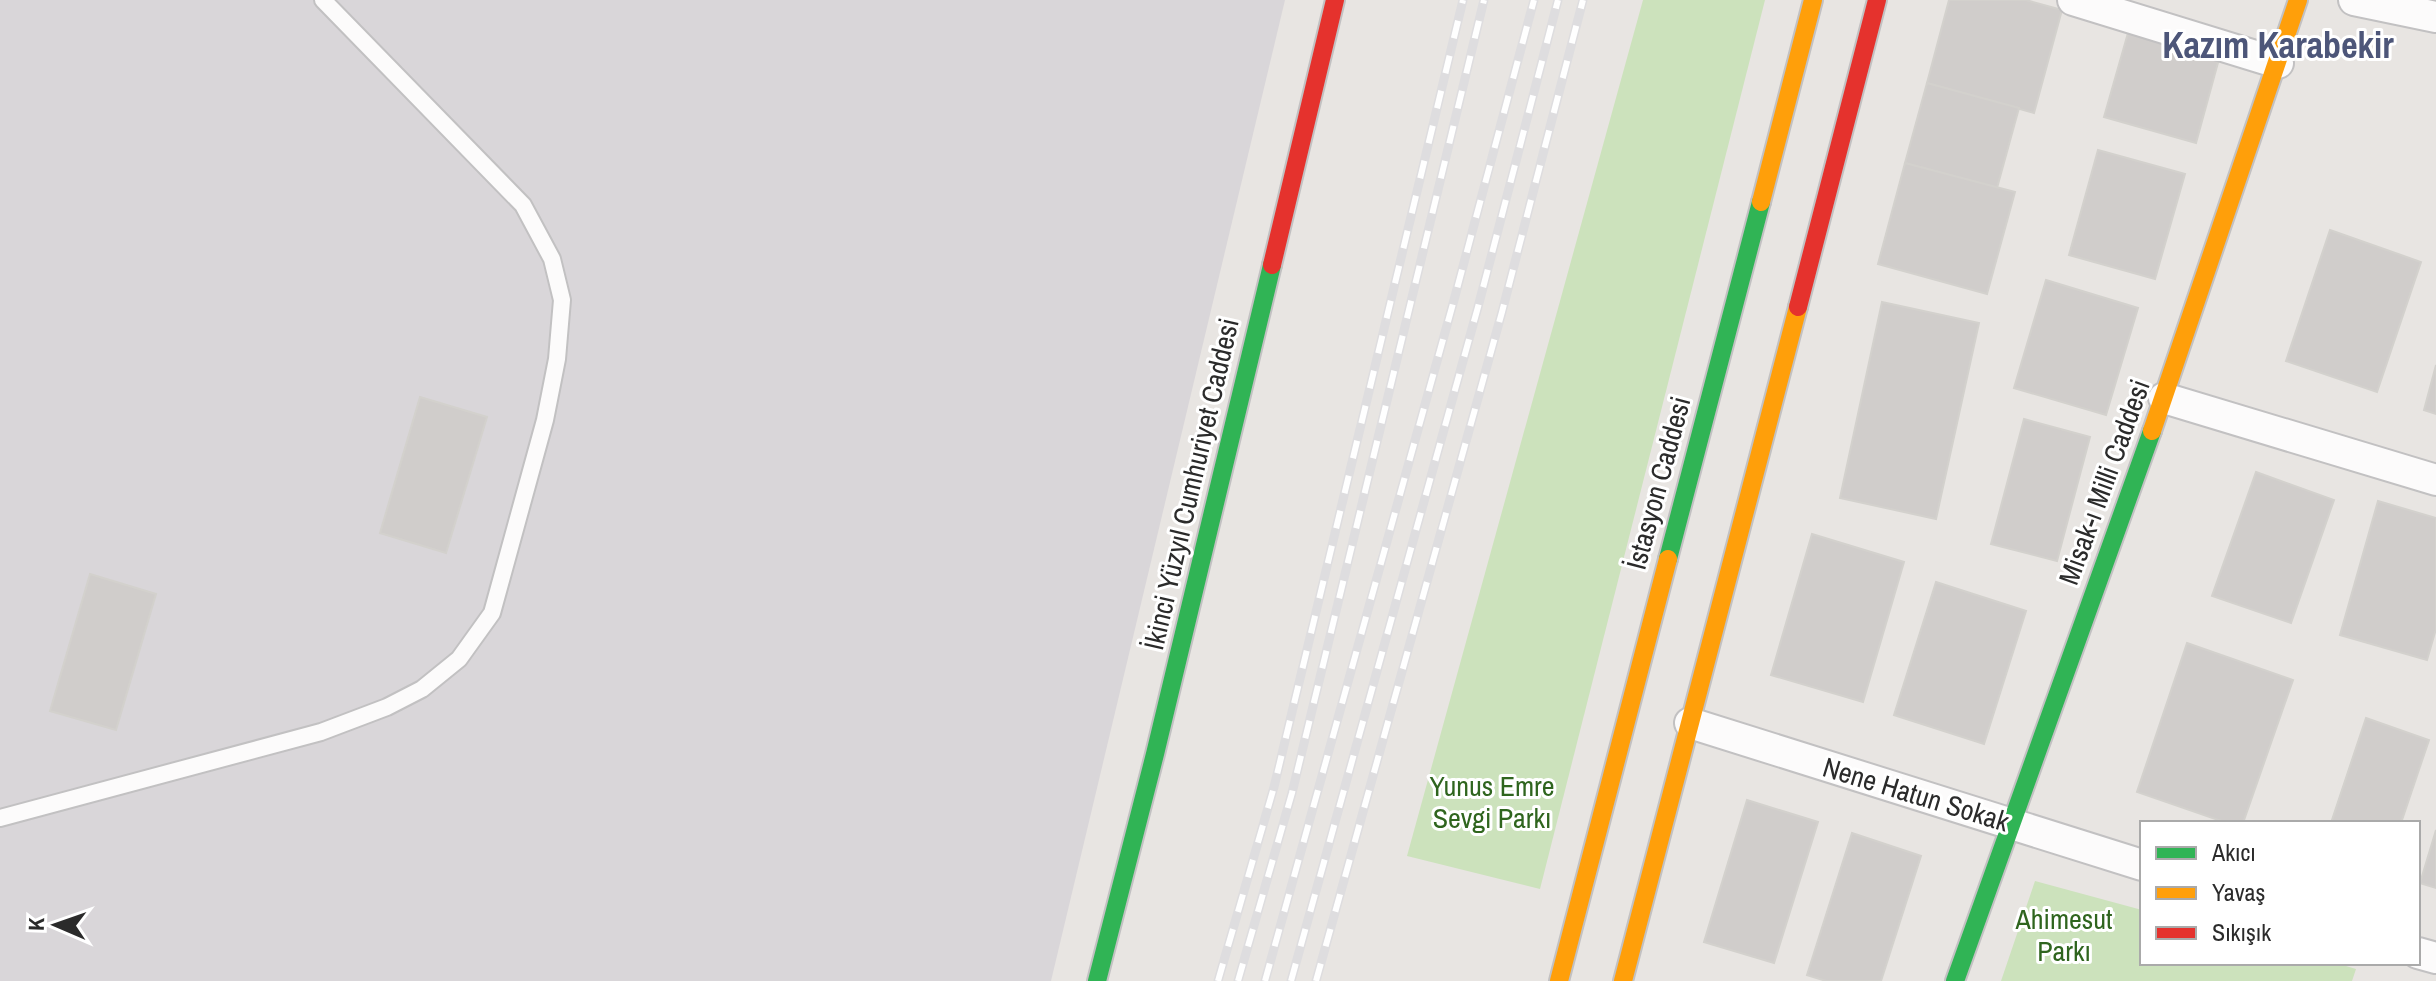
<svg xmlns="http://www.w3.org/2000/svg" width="2436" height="981" viewBox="0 0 2436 981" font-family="'Archivo Narrow',sans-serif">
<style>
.industrial{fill:#d9d6d9}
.green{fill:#cce2bc}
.building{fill:#d0cdcb;stroke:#d3d1cd;stroke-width:2}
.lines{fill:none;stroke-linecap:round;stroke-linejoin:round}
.lane-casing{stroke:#c2c1c2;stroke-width:20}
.street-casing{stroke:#c2c1c2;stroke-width:34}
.fast-casing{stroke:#c2c1c2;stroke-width:22}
.slow-casing{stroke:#c2c1c2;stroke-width:22}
.jam-casing{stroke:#c2c1c2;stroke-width:22}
.lane{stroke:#fcfbfb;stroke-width:16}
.street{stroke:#fcfbfb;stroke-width:30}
.fast{stroke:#30b455;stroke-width:18}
.slow{stroke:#ff9f0a;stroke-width:18}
.jam{stroke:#e5322d;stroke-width:18}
.rail-casing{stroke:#dedddf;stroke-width:9}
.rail{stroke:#fff;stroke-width:6;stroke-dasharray:18;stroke-linecap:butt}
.labels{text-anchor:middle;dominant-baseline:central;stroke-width:6;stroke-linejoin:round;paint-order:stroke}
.street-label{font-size:28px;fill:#2b2b2b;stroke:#fff}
.park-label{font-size:28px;fill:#2f651e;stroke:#fff}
.district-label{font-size:36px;font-weight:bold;fill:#4d5679;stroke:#fff}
</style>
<rect width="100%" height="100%" fill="#e8e5e2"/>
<!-- industrial -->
<path class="industrial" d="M0 0H1285L1051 981H0Z"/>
<!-- green -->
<g class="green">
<path d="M1643 0H1765L1540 889 1407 856Z"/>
<path d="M2035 881 2142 910V963H2336L2356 969 2352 981H2001Z"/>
</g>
<!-- building -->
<g class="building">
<path d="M1949 0H2026L2062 10 2034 113 1927 83Z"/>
<path d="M2128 33 2219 59 2196 143 2104 117Z"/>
<path d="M1927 83 2019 108 1997 188 1905 163Z"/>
<path d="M2098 150 2185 174 2155 279 2069 255Z"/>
<path d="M1905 163 2015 192 1987 294 1878 264Z"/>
<path d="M2330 230 2421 262 2377 392 2286 361Z"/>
<path d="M2046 280 2138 308 2106 415 2014 388Z"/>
<path d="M1882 302 1979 323 1936 519 1840 498Z"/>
<path d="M2436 365V414L2424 410Z"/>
<path d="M420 397 487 417 446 553 380 533Z"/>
<path d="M2024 419 2090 437 2057 561 1991 544Z"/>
<path d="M2256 472 2334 500 2291 623 2212 596Z"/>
<path d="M2378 501 2436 518V629L2427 660 2340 635Z"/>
<path d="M1812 534 1904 562 1863 702 1771 675Z"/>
<path d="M90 574 156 594 116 730 50 711Z"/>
<path d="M1936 582 2026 611 1984 744 1894 715Z"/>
<path d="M2187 643 2293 680 2243 823H2227L2137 792Z"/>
<path d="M2366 718 2429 740 2401 823H2331Z"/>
<path d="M1747 800 1818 822 1774 963 1704 942Z"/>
<path d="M2436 830V888L2420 883Z"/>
<path d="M1852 833 1921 856 1881 981H1826L1807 975Z"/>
</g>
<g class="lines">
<defs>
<path id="lane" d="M0 818 321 732 387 707 422 689 459 659 492 613 545 420 557 359 562 300 552 259 523 205 323 0"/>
<g id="street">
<path d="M2073 0 2278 63"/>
<path d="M2354 0 2436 17"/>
<path d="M2164 398 2436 480"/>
<path d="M1690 723 2142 865"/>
<path d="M2418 953 2436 958"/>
</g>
<g id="fast">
<path d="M1668 559 1761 202"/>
<path d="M1097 981 1155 754 1272 265"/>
<path d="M1955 981 2152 431"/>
</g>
<g id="slow">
<path d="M1761 202 1813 0"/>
<path d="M2152 431 2298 0"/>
<path d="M1559 981 1668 559"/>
<path d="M1623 981 1798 307"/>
</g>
<g id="jam">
<path d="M1272 265 1335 0"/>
<path d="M1798 307 1877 0"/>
</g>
</defs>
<!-- lane casing -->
<use href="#lane" class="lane-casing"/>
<!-- street casing -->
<use href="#street" class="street-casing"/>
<!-- fast casing -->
<use href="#fast" class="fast-casing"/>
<!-- slow casing -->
<use href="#slow" class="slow-casing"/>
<!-- jam casing -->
<use href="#jam" class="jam-casing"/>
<!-- lane -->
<use href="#lane" class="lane"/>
<!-- street -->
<use href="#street" class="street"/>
<!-- fast -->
<use href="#fast" class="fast"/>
<!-- slow -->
<use href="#slow" class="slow"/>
<!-- jam -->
<use href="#jam" class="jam"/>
<defs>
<g id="rail">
<path d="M1218 981 1274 787 1463 0"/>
<path d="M1238 981 1292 793 1484 0"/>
<path d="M1265 981 1454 300 1534 0"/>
<path d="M1291 981 1478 307 1558 0"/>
<path d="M1316 981 1502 312 1583 0"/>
</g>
</defs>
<!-- rail casing -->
<use href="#rail" class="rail-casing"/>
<!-- rail -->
<use href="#rail" class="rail"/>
</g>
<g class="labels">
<!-- street labels -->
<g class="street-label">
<text transform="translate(2104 482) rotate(-70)">Misak-ı Milli Caddesi</text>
<text transform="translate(1658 483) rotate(-75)">İstasyon Caddesi</text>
<text transform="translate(1191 484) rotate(-77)">İkinci Yüzyıl Cumhuriyet Caddesi</text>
<text transform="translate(1916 794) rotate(17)">Nene Hatun Sokak</text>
</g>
<!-- park labels -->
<g class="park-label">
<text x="1492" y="786">Yunus Emre<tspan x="1492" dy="32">Sevgi Parkı</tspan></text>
<text x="2064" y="919">Ahimesut<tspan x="2064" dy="32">Parkı</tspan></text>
</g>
<!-- district labels -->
<g class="district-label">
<text x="2278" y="45">Kazım Karabekir</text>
</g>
</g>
<!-- legend -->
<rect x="2140" y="821" width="280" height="144" fill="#ffffff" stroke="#aaaaaa" stroke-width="2"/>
<rect x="2156" y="847" width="40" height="12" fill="#30b455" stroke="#aaaaaa" stroke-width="2"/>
<text x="2212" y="861" font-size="24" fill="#2b2b2b">Akıcı</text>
<rect x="2156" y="887" width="40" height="12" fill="#ff9f0a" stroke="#aaaaaa" stroke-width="2"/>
<text x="2212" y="901" font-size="24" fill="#2b2b2b">Yavaş</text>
<rect x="2156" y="927" width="40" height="12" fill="#e5322d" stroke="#aaaaaa" stroke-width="2"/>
<text x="2212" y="941" font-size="24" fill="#2b2b2b">Sıkışık</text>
<!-- north arrow -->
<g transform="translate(56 925) rotate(272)" stroke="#ffffff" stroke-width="6" paint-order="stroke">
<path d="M0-6L14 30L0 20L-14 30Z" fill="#2b2b2b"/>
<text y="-12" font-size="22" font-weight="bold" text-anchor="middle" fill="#2b2b2b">K</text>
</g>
</svg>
